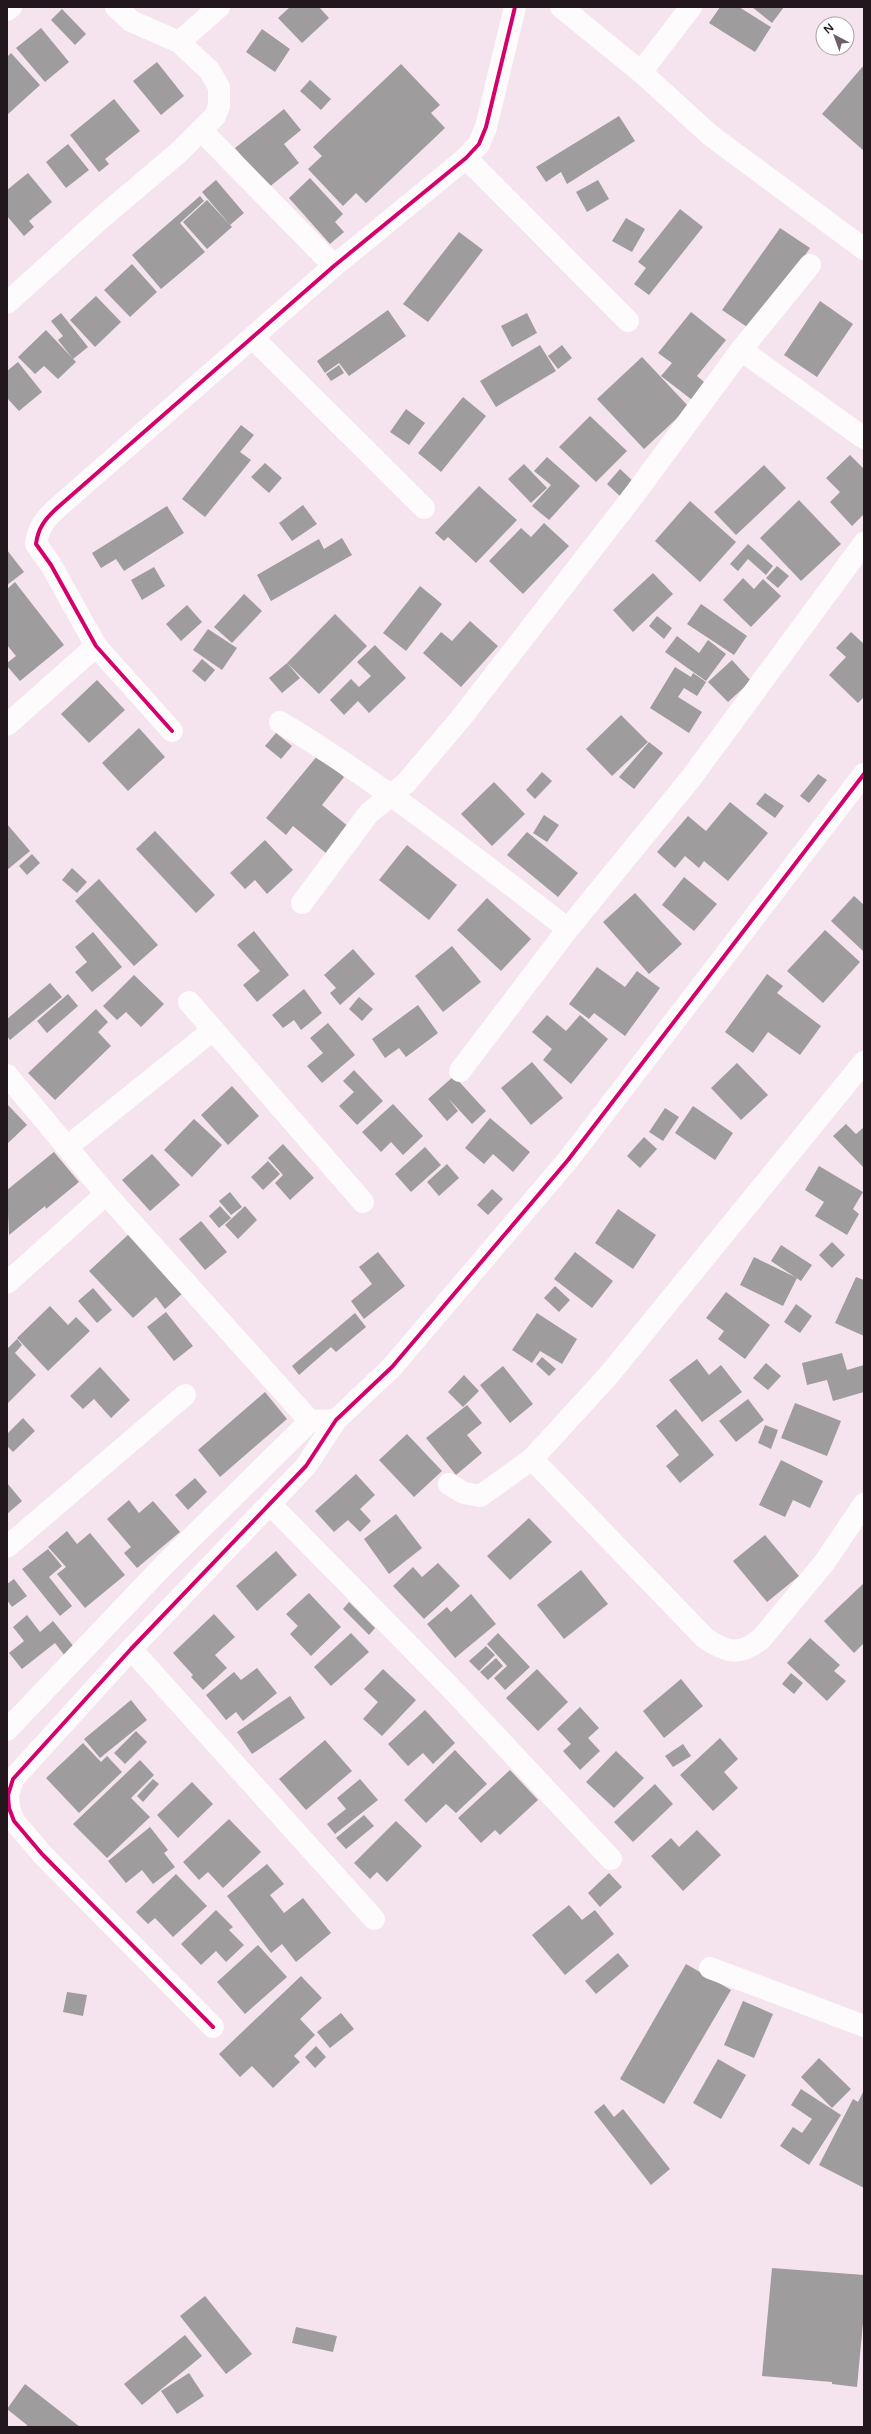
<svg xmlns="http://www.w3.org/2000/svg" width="871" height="2434" viewBox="0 0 871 2434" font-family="'Varela Round',sans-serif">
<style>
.building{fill:#9e9c9d}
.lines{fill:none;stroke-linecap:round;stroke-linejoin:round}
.minor{stroke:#fefbfc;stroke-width:22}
.tertiary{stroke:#fefbfc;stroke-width:22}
.cycleway-casing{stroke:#fff;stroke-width:6}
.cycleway{stroke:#d6006c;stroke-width:4}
</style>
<rect width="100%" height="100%" fill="#f5e4ee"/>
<!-- building -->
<g class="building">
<path d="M290 7H319L329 18 302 43 278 18Z"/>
<path d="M720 7H739L771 27 755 52 709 23Z"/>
<path d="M752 7H784L772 23Z"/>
<path d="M62 9 86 34 75 45 51 20Z"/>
<path d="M41 28 69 62 45 82 16 48Z"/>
<path d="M262 29 290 49 275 72 246 52Z"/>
<path d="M11 53 40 85 7 115V57Z"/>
<path d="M157 62 184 96 161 115 133 81Z"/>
<path d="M401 64 440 105 431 113 445 128 366 203 356 193 343 206 308 169 322 156 313 147Z"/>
<path d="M864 65V151L822 114Z"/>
<path d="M310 80 331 99 321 110 300 91Z"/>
<path d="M114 99 140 131 105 159 109 164 99 172 70 135Z"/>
<path d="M284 109 301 130 284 144 299 163 268 188 235 148Z"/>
<path d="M619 116 635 141 567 184 561 172 546 182 536 167Z"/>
<path d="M68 144 89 170 66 188 46 162Z"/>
<path d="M28 173 52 202 29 221 34 227 24 236 7 216V190Z"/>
<path d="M310 178 343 214 335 222 344 232 330 244 289 198Z"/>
<path d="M216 180 244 213 230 225 202 192Z"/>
<path d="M598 180 609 199 587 212 576 192Z"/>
<path d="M200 196 204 201 180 223 205 252 161 289 132 255Z"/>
<path d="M207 200 232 227 207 249 183 222Z"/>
<path d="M680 209 703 227 649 295 634 284 646 268 638 262Z"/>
<path d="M626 218 645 229 632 252 612 241Z"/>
<path d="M780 228 810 248 753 331 722 310Z"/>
<path d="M459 232 483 250 428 322 403 304Z"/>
<path d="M132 264 157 292 130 317 104 290Z"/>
<path d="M96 296 121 322 95 347 70 320Z"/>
<path d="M820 301 853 324 817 377 784 355Z"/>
<path d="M388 310 406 336 349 376 339 363 325 373 317 361Z"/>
<path d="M691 312 726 340 697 376 710 387 696 403 661 376 672 363 658 353Z"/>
<path d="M61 313 88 347 73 359 58 340 63 336 51 321Z"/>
<path d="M527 313 537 333 512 347 501 326Z"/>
<path d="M46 330 76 362 58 379 44 366 35 374 18 357Z"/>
<path d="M540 345 556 371 496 407 480 381Z"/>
<path d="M562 345 572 358 558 369 548 356Z"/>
<path d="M642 357 689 407 644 449 597 399Z"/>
<path d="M18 362 42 392 19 411 7 398V371Z"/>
<path d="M339 365 344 373 331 381 326 374Z"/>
<path d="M463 397 486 416 441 472 418 453Z"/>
<path d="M406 409 425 423 409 445 390 432Z"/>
<path d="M590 416 627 451 596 482 559 447Z"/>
<path d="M241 425 254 435 240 452 251 460 205 517 182 499Z"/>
<path d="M850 455 864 469V514L852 526 830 502 840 492 826 478Z"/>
<path d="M547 457 580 486 549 520 532 506 551 485 534 471Z"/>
<path d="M265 463 282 478 269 493 251 477Z"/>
<path d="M524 464 547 488 531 503 508 479Z"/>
<path d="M764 465 786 488 736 535 714 512Z"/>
<path d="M620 469 635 483 622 498 607 484Z"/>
<path d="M479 486 517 520 476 563 448 537 444 541 435 533Z"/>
<path d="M799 500 841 544 801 581 760 538Z"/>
<path d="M690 501 736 542 700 582 655 541Z"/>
<path d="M303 505 317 524 292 541 279 523Z"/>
<path d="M167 506 184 533 124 571 116 559 101 568 92 553Z"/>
<path d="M544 523 569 546 523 594 489 561 521 528 531 537Z"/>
<path d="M342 538 352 555 271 601 257 575 319 539 324 549Z"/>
<path d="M748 544 773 566 766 575 748 559 738 571 730 564Z"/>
<path d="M7 550 24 572 7 585Z"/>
<path d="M777 566 789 576 778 588 766 578Z"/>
<path d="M154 567 165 586 142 600 131 580Z"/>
<path d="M653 573 673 594 633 632 613 610Z"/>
<path d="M743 578 754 589 763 579 781 596 751 627 723 600Z"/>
<path d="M15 582 64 645 20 681 7 666V663L16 656 7 645V589Z"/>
<path d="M420 586 442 604 406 651 383 633Z"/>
<path d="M244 594 262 611 232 643 214 627Z"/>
<path d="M701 604 747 636 734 655 687 624Z"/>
<path d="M187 605 202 622 181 641 166 624Z"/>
<path d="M335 614 367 646 319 694 287 663Z"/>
<path d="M657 616 672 628 664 639 649 626Z"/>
<path d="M470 621 498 646 461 687 423 653 441 632 452 641Z"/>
<path d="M208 629 237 648 222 670 193 650Z"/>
<path d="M851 632 864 644V697L858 703 829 675 846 657 836 648Z"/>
<path d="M677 636 699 653 708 640 726 654 706 681 665 652Z"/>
<path d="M375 645 406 678 369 713 358 701 344 715 330 700 351 679 359 687 371 676 357 662Z"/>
<path d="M202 659 215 670 205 682 192 671Z"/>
<path d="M732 660 751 681 728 702 708 682Z"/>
<path d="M287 663 300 678 282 693 269 678Z"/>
<path d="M675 667 691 677 693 673 706 682 697 696 684 688 678 697 702 712 689 733 650 708Z"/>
<path d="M97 680 125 710 89 743 61 714Z"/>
<path d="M621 715 648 742 612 776 586 749Z"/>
<path d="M139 728 165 757 128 791 102 763Z"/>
<path d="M276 733 292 746 281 759 265 746Z"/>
<path d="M649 742 663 753 634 789 619 777Z"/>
<path d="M318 755 344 777 322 805 349 827 327 854 293 826 286 835 266 818Z"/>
<path d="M542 772 552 781 535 799 526 790Z"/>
<path d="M818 774 827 780 809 803 800 796Z"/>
<path d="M494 782 525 814 492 846 461 814Z"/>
<path d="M765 793 784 806 775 818 756 804Z"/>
<path d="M730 802 768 833 728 881 704 861 699 868 685 856 675 868 657 852 688 816 706 831Z"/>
<path d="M544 815 559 825 547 842 533 833Z"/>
<path d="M7 824 30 851 7 870Z"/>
<path d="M155 831 215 895 196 913 136 849Z"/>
<path d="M527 832 578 873 558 897 507 855Z"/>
<path d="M265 840 293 870 267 894 255 880 245 889 230 873Z"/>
<path d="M407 845 457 885 429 920 379 880Z"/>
<path d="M32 854 40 863 27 875 19 866Z"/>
<path d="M72 868 87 882 77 893 62 880Z"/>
<path d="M684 877 717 904 694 931 662 905Z"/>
<path d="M99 879 158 945 134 966 75 901Z"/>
<path d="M635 893 682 944 649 974 603 922Z"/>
<path d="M854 896 864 905 863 951 831 921Z"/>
<path d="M487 898 531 939 501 971 457 930Z"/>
<path d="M825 930 860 962 823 1003 787 971Z"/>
<path d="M254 931 289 975 257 1002 243 985 260 971 237 945Z"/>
<path d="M93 932 122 967 92 992 75 972 87 962 75 947Z"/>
<path d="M452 946 481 982 443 1012 415 976Z"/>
<path d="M353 949 375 974 340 1005 330 993 336 988 324 975Z"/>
<path d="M597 967 625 987 637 971 660 988 625 1036 594 1013 589 1019 569 1004Z"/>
<path d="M767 974 783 986 777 993 821 1026 800 1055 768 1032 753 1053 725 1032Z"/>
<path d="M134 975 164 1004 141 1027 126 1012 117 1020 103 1006Z"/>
<path d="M50 983 62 997 10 1040 7 1036V1019Z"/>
<path d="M304 989 322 1013 301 1030 294 1020 283 1028 272 1015Z"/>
<path d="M68 994 78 1006 47 1033 37 1021Z"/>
<path d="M359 997 373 1009 362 1021 349 1009Z"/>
<path d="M418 1005 438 1033 406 1057 399 1048 385 1058 372 1039Z"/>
<path d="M96 1009 108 1022 98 1032 111 1046 55 1100 28 1073Z"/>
<path d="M547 1015 566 1031 580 1015 608 1039 571 1084 543 1060 552 1049 532 1032Z"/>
<path d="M328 1023 355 1055 322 1083 307 1066 323 1053 310 1038Z"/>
<path d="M532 1062 563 1098 531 1125 501 1088Z"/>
<path d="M737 1063 768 1095 741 1120 711 1088Z"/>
<path d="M354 1070 383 1101 357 1125 339 1106 354 1092 343 1081Z"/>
<path d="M454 1076 486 1111 472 1124 448 1098 458 1111 447 1121 428 1099Z"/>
<path d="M232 1086 259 1116 228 1145 201 1115Z"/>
<path d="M7 1104 27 1125 7 1144Z"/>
<path d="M393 1104 423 1136 403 1155 391 1142 381 1152 362 1132Z"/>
<path d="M693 1106 733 1133 715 1160 675 1133Z"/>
<path d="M665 1108 679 1117 663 1141 649 1132Z"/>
<path d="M490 1118 530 1152 513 1172 493 1154 484 1164 465 1148Z"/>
<path d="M194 1119 222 1145 192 1177 164 1150Z"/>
<path d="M846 1124 856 1134 864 1127V1168L833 1136Z"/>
<path d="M644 1137 657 1149 640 1168 627 1156Z"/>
<path d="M283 1144 314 1178 290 1200 275 1183 283 1175 268 1158Z"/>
<path d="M425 1147 441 1165 411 1192 395 1174Z"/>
<path d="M54 1152 79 1182 46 1209 45 1206 9 1235 7 1190Z"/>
<path d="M152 1154 180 1185 150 1211 122 1180Z"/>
<path d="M268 1161 280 1174 263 1190 251 1177Z"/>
<path d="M447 1164 459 1178 439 1196 427 1182Z"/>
<path d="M819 1166 863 1192 853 1209 859 1214 847 1235 815 1216 824 1202 805 1190Z"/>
<path d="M492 1189 503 1199 488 1215 477 1205Z"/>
<path d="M230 1192 242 1207 231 1215 219 1201Z"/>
<path d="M220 1206 231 1218 219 1228 209 1216Z"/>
<path d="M245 1206 257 1220 238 1239 225 1225Z"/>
<path d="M618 1209 656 1235 633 1269 595 1243Z"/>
<path d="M201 1221 227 1252 205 1270 179 1239Z"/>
<path d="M129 1234 183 1293 165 1309 156 1297 133 1318 89 1271Z"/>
<path d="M832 1242 845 1255 832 1268 819 1255Z"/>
<path d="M781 1245 812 1265 801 1281 771 1261Z"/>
<path d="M378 1252 405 1286 364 1319 351 1301 372 1284 359 1267Z"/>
<path d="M575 1252 613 1281 592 1308 554 1279Z"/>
<path d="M754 1257 797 1278 783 1306 740 1285Z"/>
<path d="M856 1277 864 1280V1336L835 1323Z"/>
<path d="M555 1286 570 1300 559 1312 544 1298Z"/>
<path d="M93 1288 112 1310 97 1323 78 1301Z"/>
<path d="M726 1292 770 1325 745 1359 718 1339 724 1331 706 1318Z"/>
<path d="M796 1304 812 1316 800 1333 784 1322Z"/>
<path d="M50 1306 68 1325 76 1317 90 1331 48 1371 17 1338Z"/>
<path d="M166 1312 193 1346 174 1361 147 1327Z"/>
<path d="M355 1313 366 1327 336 1352 331 1347 299 1375 292 1366Z"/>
<path d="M537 1313 577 1339 562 1364 540 1351 532 1363 512 1350Z"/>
<path d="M17 1339 22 1345 15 1353 36 1375 7 1404V1349Z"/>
<path d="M842 1353 847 1370 864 1365V1392L833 1401 827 1380 807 1385 802 1363Z"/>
<path d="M542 1357 556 1369 549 1376 536 1364Z"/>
<path d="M697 1359 709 1375 721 1365 742 1392 702 1422 669 1380Z"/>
<path d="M766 1363 781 1376 768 1390 753 1378Z"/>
<path d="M503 1366 533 1404 510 1423 480 1385Z"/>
<path d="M100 1367 130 1400 111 1418 94 1399 83 1409 70 1396Z"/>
<path d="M464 1375 479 1391 463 1407 448 1392Z"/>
<path d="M265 1392 287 1419 220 1477 198 1450Z"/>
<path d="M748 1399 764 1420 736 1442 719 1421Z"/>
<path d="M795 1403 841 1421 827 1456 781 1438Z"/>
<path d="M467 1405 482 1423 467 1435 482 1453 456 1475 426 1438Z"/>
<path d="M676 1409 714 1455 680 1483 666 1466 679 1455 656 1426Z"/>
<path d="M23 1418 35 1431 13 1452 7 1446V1434Z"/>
<path d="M765 1425 778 1430 771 1449 758 1443Z"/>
<path d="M407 1434 442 1471 414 1497 379 1460Z"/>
<path d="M781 1460 823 1481 810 1508 793 1500 785 1517 759 1505Z"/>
<path d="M356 1474 375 1495 360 1509 371 1521 360 1532 348 1520 334 1532 315 1511Z"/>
<path d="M195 1478 207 1492 188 1510 175 1495Z"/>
<path d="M7 1483 22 1501 7 1514Z"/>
<path d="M129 1500 139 1513 153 1501 180 1532 137 1568 124 1553 131 1547 107 1519Z"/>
<path d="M396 1514 422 1548 389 1574 364 1539Z"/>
<path d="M529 1518 552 1542 510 1580 487 1556Z"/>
<path d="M67 1531 77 1544 90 1533 125 1575 85 1608 57 1574 66 1567 48 1547Z"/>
<path d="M765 1535 799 1576 767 1602 733 1561Z"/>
<path d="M48 1549 62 1566 49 1577 72 1606 60 1616 22 1569Z"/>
<path d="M276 1551 297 1575 257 1611 236 1586Z"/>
<path d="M438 1563 460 1586 424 1619 393 1586 413 1567 422 1577Z"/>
<path d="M581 1570 608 1604 564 1639 537 1605Z"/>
<path d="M14 1579 27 1596 12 1607 7 1600V1584Z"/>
<path d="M864 1583V1643L854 1653 824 1621Z"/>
<path d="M309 1593 341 1627 311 1656 290 1634 298 1626 286 1614Z"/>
<path d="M471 1594 496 1624 455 1658 427 1624 447 1607 451 1612Z"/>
<path d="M349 1602 375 1628 369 1635 343 1609Z"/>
<path d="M214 1614 235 1637 215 1655 227 1668 203 1690 191 1677 193 1675 173 1653Z"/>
<path d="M27 1615 40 1632 53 1621 75 1648 65 1656 55 1643 22 1669 9 1653 24 1641 13 1627Z"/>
<path d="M351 1633 369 1652 331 1686 314 1667Z"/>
<path d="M498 1633 530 1667 505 1690 494 1678 507 1666 487 1644Z"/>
<path d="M810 1638 840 1665 834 1671 846 1681 827 1701 787 1663Z"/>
<path d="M486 1646 495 1655 479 1671 469 1661Z"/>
<path d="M496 1658 503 1666 488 1680 480 1672Z"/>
<path d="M257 1668 277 1693 243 1721 236 1712 226 1720 206 1695 234 1672 241 1680Z"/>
<path d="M383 1669 416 1700 382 1736 363 1719 378 1702 364 1689Z"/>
<path d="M537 1669 568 1702 538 1731 506 1698Z"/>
<path d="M791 1673 803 1683 794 1694 782 1684Z"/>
<path d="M681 1679 703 1706 664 1738 643 1711Z"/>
<path d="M290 1696 305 1718 252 1754 237 1732Z"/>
<path d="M131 1700 147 1720 100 1758 84 1739Z"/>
<path d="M580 1707 599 1728 588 1738 600 1751 580 1770 563 1751 571 1744 557 1729Z"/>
<path d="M425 1710 455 1743 433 1764 423 1753 408 1766 388 1744Z"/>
<path d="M136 1731 147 1742 125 1764 114 1753Z"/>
<path d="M720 1738 738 1759 724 1772 738 1788 713 1811 680 1775Z"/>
<path d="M325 1740 352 1771 306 1810 279 1779Z"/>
<path d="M83 1743 101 1762 107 1756 122 1772 79 1813 46 1778Z"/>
<path d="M683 1744 691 1756 673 1767 665 1756Z"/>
<path d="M455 1750 487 1784 456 1813 446 1804 426 1823 404 1800Z"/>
<path d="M616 1751 644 1778 614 1808 586 1782Z"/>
<path d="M140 1760 154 1775 131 1798 150 1817 107 1858 73 1824Z"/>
<path d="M510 1770 538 1800 500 1835 495 1830 481 1843 458 1818Z"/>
<path d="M153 1779 159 1784 143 1802 137 1796Z"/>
<path d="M360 1779 378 1800 335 1834 327 1824 346 1809 337 1798Z"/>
<path d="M192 1782 213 1804 178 1838 157 1815Z"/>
<path d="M655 1784 673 1804 633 1842 614 1822Z"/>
<path d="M364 1815 374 1826 346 1849 336 1838Z"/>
<path d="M229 1819 261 1852 223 1888 208 1872 199 1880 183 1862Z"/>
<path d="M396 1821 422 1846 387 1882 377 1872 370 1879 354 1863Z"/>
<path d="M150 1827 168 1850 164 1853 175 1867 153 1884 142 1870 126 1883 108 1861Z"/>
<path d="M697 1830 721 1855 683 1891 651 1856 671 1838 679 1847Z"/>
<path d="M267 1864 284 1884 270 1895 284 1913 303 1898 331 1933 296 1962 282 1944 271 1953 227 1896Z"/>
<path d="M609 1873 622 1887 600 1907 588 1893Z"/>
<path d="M176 1874 207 1906 173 1937 155 1918 148 1924 136 1912Z"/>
<path d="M569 1905 582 1920 595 1910 614 1934 565 1975 532 1935Z"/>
<path d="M216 1910 233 1927 229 1930 244 1945 226 1962 216 1951 201 1965 181 1944Z"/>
<path d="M258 1945 287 1977 245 2014 217 1982Z"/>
<path d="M618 1953 629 1966 596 1994 585 1981Z"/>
<path d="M686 1964 731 1990 664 2104 620 2079Z"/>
<path d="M301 1976 322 1998 300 2019 315 2035 294 2056 300 2062 273 2088 252 2066 240 2077 219 2054Z"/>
<path d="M67 1992 87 1995 83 2016 63 2012Z"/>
<path d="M743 2001 773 2014 754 2058 724 2045Z"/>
<path d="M341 2013 354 2029 330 2048 317 2032Z"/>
<path d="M316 2046 326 2057 315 2068 305 2057Z"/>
<path d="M819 2058 851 2089 832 2108 801 2077Z"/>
<path d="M718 2059 746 2075 721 2119 693 2103Z"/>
<path d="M801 2089 841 2115 809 2165 780 2146 793 2127 802 2133 812 2119 791 2105Z"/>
<path d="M864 2090V2188L819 2165 853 2099 858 2102Z"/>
<path d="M604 2104 614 2117 623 2109 670 2169 651 2185 594 2112Z"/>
<path d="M772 2268 864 2275V2312L857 2387 832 2384V2382L762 2376Z"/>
<path d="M205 2296 252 2354 226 2374 180 2316Z"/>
<path d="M296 2327 337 2336 333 2352 292 2343Z"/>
<path d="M185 2335 202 2356 142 2405 124 2384Z"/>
<path d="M189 2373 204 2396 177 2414 161 2391Z"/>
<path d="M25 2384 80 2427H26L27 2425 7 2409Z"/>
</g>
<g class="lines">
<!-- minor -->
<g class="minor">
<path d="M7 10 11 7"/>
<path d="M179 42 219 7"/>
<path d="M641 72 691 7"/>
<path d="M202 131 334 266"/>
<path d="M466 158 628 321"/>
<path d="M7 303 100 219 178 153 215 116 219 106V87L209 70 179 42 131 21 116 7"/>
<path d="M253 338 424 508"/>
<path d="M741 350 864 438"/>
<path d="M280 722C381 783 474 857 568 929"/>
<path d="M7 725 96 646"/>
<path d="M172 731 96 646 51 565 36 544C38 528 45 519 57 508L334 266 466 158 479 144 486 127 515 7"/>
<path d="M302 903 369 813 406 783 461 718 634 495 741 350 810 265"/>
<path d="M189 1002 363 1202"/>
<path d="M460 1071 568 929 691 778 864 543"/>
<path d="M7 1075 106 1194 310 1421 336 1420"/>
<path d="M67 1147 213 1030"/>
<path d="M7 1283 106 1194"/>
<path d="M532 1459 705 1638C727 1653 739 1656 761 1639L824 1563 864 1504"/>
<path d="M449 1484 464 1493 480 1496 532 1459 608 1376 864 1062"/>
<path d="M270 1504 448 1685 611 1859"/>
<path d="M7 1547 185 1395"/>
<path d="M131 1649 374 1919"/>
<path d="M7 1730 165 1564 310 1421"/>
<path d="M710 1968 864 2026"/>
<path d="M213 2027 42 1854 14 1821 9 1808 8 1795 13 1779 131 1649 306 1466 336 1420 392 1367 568 1160 864 774"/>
</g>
<!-- tertiary -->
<path class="tertiary" d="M561 7 641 72 710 135 864 249"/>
<defs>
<g id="cycleway">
<path d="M172 731 96 646 51 565 36 544C38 528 45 519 57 508L334 266 466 158 479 144 486 127 515 7"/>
<path d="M213 2027 42 1854 14 1821 9 1808 8 1795 13 1779 131 1649 306 1466 336 1420 392 1367 568 1160 864 774"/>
</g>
</defs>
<!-- cycleway casing -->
<use href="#cycleway" class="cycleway-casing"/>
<!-- cycleway -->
<use href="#cycleway" class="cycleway"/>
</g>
<!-- border -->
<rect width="871" height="2434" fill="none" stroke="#23171e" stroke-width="16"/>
<!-- north arrow -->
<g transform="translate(835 36) rotate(319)"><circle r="19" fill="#ffffff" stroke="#a7a2a5"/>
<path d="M0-3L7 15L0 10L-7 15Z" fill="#6c5f67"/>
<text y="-6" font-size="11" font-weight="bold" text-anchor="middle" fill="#23171e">N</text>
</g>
</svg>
